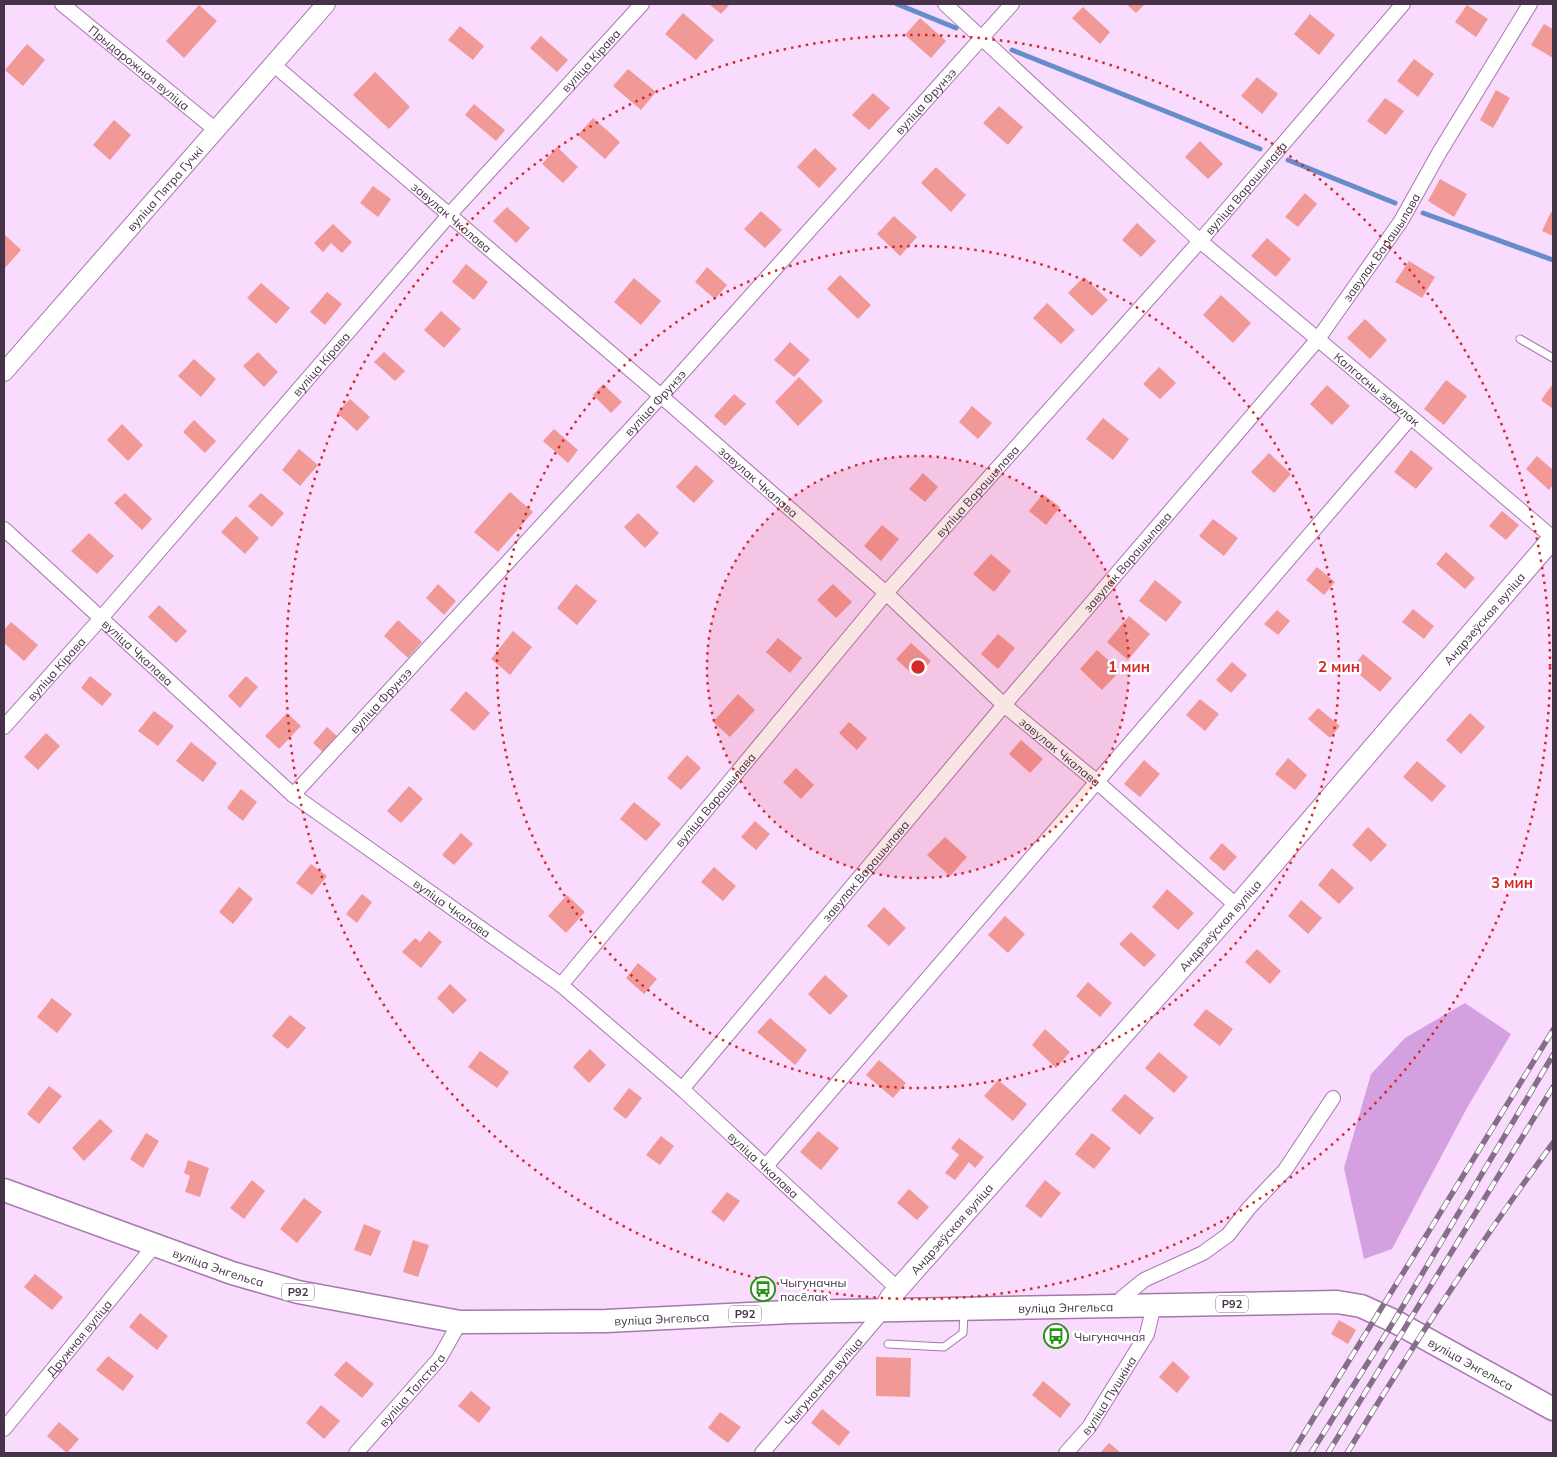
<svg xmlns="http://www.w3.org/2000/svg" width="1557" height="1457" viewBox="0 0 1557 1457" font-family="Mulish,sans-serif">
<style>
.forest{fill:#d5a0df}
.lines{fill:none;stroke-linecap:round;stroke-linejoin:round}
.stream{stroke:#678ccc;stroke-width:5}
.building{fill:#f09997}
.service-casing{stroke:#a678ae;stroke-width:9}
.minor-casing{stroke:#a678ae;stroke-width:16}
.tertiary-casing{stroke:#a678ae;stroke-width:20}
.secondary-casing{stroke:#a678ae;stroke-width:22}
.primary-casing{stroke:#a678ae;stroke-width:25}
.service{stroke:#fff;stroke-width:7}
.minor{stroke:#fff;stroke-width:14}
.tertiary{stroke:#fff;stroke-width:18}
.secondary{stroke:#fff;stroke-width:20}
.primary{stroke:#fff;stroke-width:22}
.rail-casing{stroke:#876f8b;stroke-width:5.5}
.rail{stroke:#fff;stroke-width:4;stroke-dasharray:11;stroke-linecap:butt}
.ring{fill:none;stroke:#d62828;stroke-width:2.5;stroke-dasharray:2.5 5}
.labels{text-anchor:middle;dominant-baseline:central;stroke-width:5;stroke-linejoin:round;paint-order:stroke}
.shield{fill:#fff;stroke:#7e7080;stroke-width:1}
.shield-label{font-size:11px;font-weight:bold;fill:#463249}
.street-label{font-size:12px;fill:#463249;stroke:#fff}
.poi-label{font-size:12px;fill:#463249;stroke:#fff;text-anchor:start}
.centre{fill:#d62828;stroke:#fff;stroke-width:2.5}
.ring-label{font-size:15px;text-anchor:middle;font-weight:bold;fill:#d62828;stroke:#fff;stroke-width:5;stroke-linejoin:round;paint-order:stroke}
</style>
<rect width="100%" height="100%" fill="#f9dbfe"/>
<!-- forest -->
<path class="forest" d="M1465 1003 1511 1034 1468 1106 1392 1249 1364 1259 1344 1168 1371 1074 1405 1038Z"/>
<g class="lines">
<!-- stream -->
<g class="stream">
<path d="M897 4 956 28"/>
<path d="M1012 50 1260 149"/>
<path d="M1288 160 1395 203"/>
<path d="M1423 213 1553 260"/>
</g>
</g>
<!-- building -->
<g class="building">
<path d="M709 4H730L721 14Z"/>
<path d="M1126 4H1145L1136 13Z"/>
<path d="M199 5 217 21 184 58 166 41Z"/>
<path d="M1467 5 1488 19 1476 37 1455 22Z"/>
<path d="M1083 7 1110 32 1100 44 1072 18Z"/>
<path d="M683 13 714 40 696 60 665 34Z"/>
<path d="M1310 14 1335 35 1319 55 1294 34Z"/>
<path d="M920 18 946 41 931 58 905 35Z"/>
<path d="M1544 24 1553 29V58L1531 45Z"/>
<path d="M460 26 484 46 473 60 448 40Z"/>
<path d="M541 36 568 60 557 72 530 48Z"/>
<path d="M27 44 45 60 23 86 5 70Z"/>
<path d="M1414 59 1434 74 1418 97 1397 81Z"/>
<path d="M628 69 656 92 641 110 613 86Z"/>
<path d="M375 72 410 107 389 129 353 95Z"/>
<path d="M1257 77 1278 94 1262 114 1241 96Z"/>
<path d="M1496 90 1510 98 1493 128 1480 120Z"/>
<path d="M873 93 890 108 869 130 852 115Z"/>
<path d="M1385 98 1404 111 1386 135 1367 121Z"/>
<path d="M474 104 505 130 496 141 465 115Z"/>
<path d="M999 106 1023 127 1008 145 983 123Z"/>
<path d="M593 118 620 142 605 159 578 135Z"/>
<path d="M114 120 131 135 110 160 93 145Z"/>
<path d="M1200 141 1223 164 1208 179 1185 157Z"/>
<path d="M557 147 578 167 563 183 542 164Z"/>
<path d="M815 148 837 169 819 188 797 167Z"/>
<path d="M936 167 966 195 951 212 921 183Z"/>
<path d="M1440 179 1467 194 1454 217 1428 201Z"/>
<path d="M373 186 391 199 378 217 360 203Z"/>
<path d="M1305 193 1317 204 1298 227 1285 217Z"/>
<path d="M507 207 530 228 516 243 493 221Z"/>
<path d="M761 211 782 230 765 248 744 229Z"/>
<path d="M1551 212 1553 213V236L1542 231Z"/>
<path d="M894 216 917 237 900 256 877 234Z"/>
<path d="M1137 223 1156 241 1141 257 1122 240Z"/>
<path d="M333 224 352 242 342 253 331 243 323 252 314 243Z"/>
<path d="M4 234 21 250 4 269Z"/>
<path d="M1267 238 1291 259 1276 277 1251 256Z"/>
<path d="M1409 261 1435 277 1422 298 1395 282Z"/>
<path d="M466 264 488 282 474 300 452 282Z"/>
<path d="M707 267 727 285 715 299 695 282Z"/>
<path d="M840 275 871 305 858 319 827 289Z"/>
<path d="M1084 277 1108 300 1092 316 1068 293Z"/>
<path d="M634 278 661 301 641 325 614 302Z"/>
<path d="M261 283 290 308 276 324 247 298Z"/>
<path d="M327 292 342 304 325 325 310 312Z"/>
<path d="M1221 295 1251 323 1233 343 1203 315Z"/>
<path d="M1047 303 1075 330 1061 344 1033 318Z"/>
<path d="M441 311 461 329 444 348 424 330Z"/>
<path d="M1365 319 1387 340 1370 359 1347 338Z"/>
<path d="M790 342 810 360 794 377 774 360Z"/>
<path d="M258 352 278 372 264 387 243 366Z"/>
<path d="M384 352 405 371 395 381 374 362Z"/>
<path d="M194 359 216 379 201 397 178 376Z"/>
<path d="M1159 367 1176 383 1160 399 1143 384Z"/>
<path d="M799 377 823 401 798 426 775 402Z"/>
<path d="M1446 380 1467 396 1444 425 1424 409Z"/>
<path d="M603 384 622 402 611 413 593 395Z"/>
<path d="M1553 384V409L1541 400Z"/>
<path d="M1327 385 1350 406 1332 425 1310 404Z"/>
<path d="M734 394 746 404 725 426 714 416Z"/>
<path d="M350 399 370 417 357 431 337 413Z"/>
<path d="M972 406 992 423 978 439 959 422Z"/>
<path d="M1103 418 1129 439 1113 460 1086 439Z"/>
<path d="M194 420 216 441 205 453 183 432Z"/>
<path d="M122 424 143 445 128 461 107 440Z"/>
<path d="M554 429 578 450 568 463 543 441Z"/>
<path d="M299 449 318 465 300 486 282 470Z"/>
<path d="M1411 450 1433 468 1416 489 1394 472Z"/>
<path d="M1269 453 1291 474 1274 493 1251 472Z"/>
<path d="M1537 456 1553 470V485L1549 490 1526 469Z"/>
<path d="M696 465 714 481 694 503 676 487Z"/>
<path d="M923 473 938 487 925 502 909 489Z"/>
<path d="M510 492 533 512 498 552 474 532Z"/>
<path d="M125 493 152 519 142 530 114 503Z"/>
<path d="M261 493 284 513 272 527 248 506Z"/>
<path d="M1043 494 1060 507 1046 525 1029 511Z"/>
<path d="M1502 511 1519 525 1506 540 1489 526Z"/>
<path d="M638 513 659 533 645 548 624 527Z"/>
<path d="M236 516 259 538 245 554 221 532Z"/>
<path d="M1213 519 1238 538 1224 556 1199 536Z"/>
<path d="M882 525 899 539 881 561 864 546Z"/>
<path d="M89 533 114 556 97 574 71 551Z"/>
<path d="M1446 552 1475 578 1465 589 1436 564Z"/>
<path d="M991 554 1011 571 994 592 973 574Z"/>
<path d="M1317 567 1335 582 1324 595 1306 580Z"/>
<path d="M1155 580 1182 602 1166 622 1139 601Z"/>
<path d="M438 584 456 601 444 615 426 598Z"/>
<path d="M576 584 597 601 577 625 557 608Z"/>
<path d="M833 584 852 602 836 618 817 600Z"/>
<path d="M159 605 187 631 176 643 148 617Z"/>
<path d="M1413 609 1434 626 1424 639 1402 622Z"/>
<path d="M1277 610 1290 621 1278 635 1264 624Z"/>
<path d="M1129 616 1150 634 1128 660 1107 642Z"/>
<path d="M398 620 422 642 408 658 384 636Z"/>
<path d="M11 622 38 645 24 661 4 643V630Z"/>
<path d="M513 631 532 647 510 675 491 659Z"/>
<path d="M998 634 1015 648 998 669 981 654Z"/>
<path d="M778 638 802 658 790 673 766 652Z"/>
<path d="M911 643 931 661 916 677 896 659Z"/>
<path d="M1097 650 1120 671 1102 690 1080 669Z"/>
<path d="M1363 654 1392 678 1380 692 1352 668Z"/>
<path d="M1232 662 1247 675 1231 693 1216 680Z"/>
<path d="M90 676 112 694 102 706 81 688Z"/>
<path d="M246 676 258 687 240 708 228 696Z"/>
<path d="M466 691 490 713 474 731 450 710Z"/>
<path d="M738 694 755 710 730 737 713 722Z"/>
<path d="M1200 699 1219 714 1205 731 1186 715Z"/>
<path d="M1318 708 1340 726 1330 738 1308 719Z"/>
<path d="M154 711 174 726 158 746 138 731Z"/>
<path d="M287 713 301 726 279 749 265 736Z"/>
<path d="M1470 713 1485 727 1461 754 1446 740Z"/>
<path d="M849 722 867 738 857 750 839 733Z"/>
<path d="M327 727 339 738 325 754 313 743Z"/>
<path d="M46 733 60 746 38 770 24 757Z"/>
<path d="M1021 740 1043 759 1030 773 1009 754Z"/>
<path d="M191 742 217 763 203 782 176 761Z"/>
<path d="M687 755 701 768 681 790 667 778Z"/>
<path d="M1288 758 1307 775 1295 790 1275 774Z"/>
<path d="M1144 760 1160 774 1140 797 1124 784Z"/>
<path d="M1417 761 1446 786 1432 802 1403 777Z"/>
<path d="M796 768 814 785 801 799 783 782Z"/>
<path d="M409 786 423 799 401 823 387 811Z"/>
<path d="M241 789 257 802 243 821 227 808Z"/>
<path d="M634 802 661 824 646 841 620 819Z"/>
<path d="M755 821 770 834 756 850 741 837Z"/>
<path d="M1368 827 1387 845 1371 862 1352 845Z"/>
<path d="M461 833 473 844 454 865 442 855Z"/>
<path d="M945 837 967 857 950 876 927 855Z"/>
<path d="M1222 843 1237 857 1224 871 1209 858Z"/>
<path d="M311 864 327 876 312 895 296 883Z"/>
<path d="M714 867 736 886 723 901 701 882Z"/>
<path d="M1332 868 1354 888 1339 904 1318 885Z"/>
<path d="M239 887 253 899 233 924 219 912Z"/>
<path d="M1167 889 1194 913 1178 930 1152 907Z"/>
<path d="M362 894 372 902 357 923 346 914Z"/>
<path d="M567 895 585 912 566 933 548 916Z"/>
<path d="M1301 900 1322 918 1308 934 1288 916Z"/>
<path d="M884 907 906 928 889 946 867 926Z"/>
<path d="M1005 916 1025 934 1008 953 988 935Z"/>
<path d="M429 931 442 942 421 968 402 952 415 938 420 942Z"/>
<path d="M1131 932 1156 955 1144 967 1119 944Z"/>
<path d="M1257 949 1281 971 1270 984 1245 962Z"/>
<path d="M638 963 657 979 644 994 626 978Z"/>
<path d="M825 975 848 996 830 1015 808 994Z"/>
<path d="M1088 982 1112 1003 1100 1017 1076 996Z"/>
<path d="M450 984 467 1000 453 1014 437 998Z"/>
<path d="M52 998 72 1014 57 1033 37 1017Z"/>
<path d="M1206 1009 1233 1029 1220 1046 1193 1025Z"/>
<path d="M290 1015 306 1028 288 1049 272 1036Z"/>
<path d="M770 1018 807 1050 795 1065 757 1032Z"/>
<path d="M1045 1029 1070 1052 1056 1068 1032 1045Z"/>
<path d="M590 1049 606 1065 589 1083 573 1067Z"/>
<path d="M480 1051 509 1072 497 1088 468 1067Z"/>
<path d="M1159 1052 1188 1077 1174 1093 1145 1068Z"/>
<path d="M879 1060 906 1083 893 1098 866 1075Z"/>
<path d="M998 1080 1027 1104 1013 1121 984 1096Z"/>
<path d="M49 1086 62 1096 39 1124 27 1114Z"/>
<path d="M629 1088 642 1098 626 1119 613 1109Z"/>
<path d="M1125 1094 1154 1118 1140 1135 1111 1110Z"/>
<path d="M100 1119 113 1131 84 1161 72 1148Z"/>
<path d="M818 1131 839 1148 821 1170 800 1152Z"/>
<path d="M146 1133 159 1141 143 1168 130 1159Z"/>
<path d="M1092 1133 1111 1148 1094 1169 1075 1154Z"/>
<path d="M661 1136 674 1146 660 1165 646 1155Z"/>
<path d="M959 1138 984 1157 975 1168 969 1162 955 1180 945 1173 959 1155 951 1148Z"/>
<path d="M188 1160 209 1168 200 1197 185 1192 190 1176 184 1173Z"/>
<path d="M252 1180 265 1191 244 1219 230 1208Z"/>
<path d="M1045 1180 1061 1193 1041 1218 1025 1206Z"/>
<path d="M909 1189 929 1207 917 1220 897 1203Z"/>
<path d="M727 1192 740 1201 724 1222 711 1212Z"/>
<path d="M304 1198 322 1212 297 1243 280 1229Z"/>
<path d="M364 1224 381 1231 371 1256 354 1250Z"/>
<path d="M413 1240 429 1245 418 1277 403 1272Z"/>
<path d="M35 1274 63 1297 52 1310 24 1287Z"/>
<path d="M140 1313 168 1336 157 1350 129 1327Z"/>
<path d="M1339 1320 1356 1330 1348 1344 1331 1334Z"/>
<path d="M108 1356 134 1376 123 1391 96 1370Z"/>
<path d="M876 1357 911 1358 910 1397 876 1396Z"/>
<path d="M346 1361 374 1384 362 1398 334 1375Z"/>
<path d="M1173 1361 1190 1377 1177 1393 1159 1377Z"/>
<path d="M1043 1381 1071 1404 1060 1418 1032 1395Z"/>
<path d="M471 1391 491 1408 479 1423 458 1406Z"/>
<path d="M321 1405 340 1421 324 1439 306 1423Z"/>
<path d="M822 1409 850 1432 839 1446 811 1423Z"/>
<path d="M720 1412 741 1427 728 1443 708 1428Z"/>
<path d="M59 1422 79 1439 67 1453 47 1436Z"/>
<path d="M1109 1443 1121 1453H1100Z"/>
</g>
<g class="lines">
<defs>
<g id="service">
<path d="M1520 339 1553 358"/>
<path d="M888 1344 944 1347 963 1333 964 1312"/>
</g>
<g id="minor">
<path id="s1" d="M62 4 216 130"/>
<path id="s2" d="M945 4 1200 241 1411 417 1553 538"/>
<path id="s3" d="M274 65 661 396 886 593 1004 705 1096 781 1237 906"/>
<path id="s4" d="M4 529 293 795 561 985 682 1089 898 1289"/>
<path id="s5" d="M4 727 102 617 450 214 642 4"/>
<path id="s6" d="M293 795 661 396 1012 4"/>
<path id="s7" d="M561 985 886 593 1200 241 1403 4"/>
<path id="s8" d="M682 1089 1004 705 1318 339 1401 221 1439 153 1530 4"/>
<path d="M767 1165 1411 417"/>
<path d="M1119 1306 1122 1298 1144 1280 1203 1253 1228 1235 1249 1208 1285 1170 1333 1098"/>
<path id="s9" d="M4 1429 154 1246"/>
<path id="s10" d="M356 1453 439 1359 460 1322"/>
<path id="s11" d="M762 1453 884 1310"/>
<path id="s12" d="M1066 1453 1089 1427 1147 1334 1154 1305"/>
</g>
<g id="tertiary">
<path id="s13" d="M4 372 326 4"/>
</g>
<g id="secondary">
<path id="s14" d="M884 1310 890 1298 1237 906 1553 538"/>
</g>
<g id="primary">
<path id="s15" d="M4 1190 232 1273 298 1292 460 1322 606 1321 790 1312 1337 1302 1361 1306 1394 1321 1553 1409"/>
</g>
</defs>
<!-- service casing -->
<use href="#service" class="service-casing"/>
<!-- minor casing -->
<use href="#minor" class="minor-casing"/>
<!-- tertiary casing -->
<use href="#tertiary" class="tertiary-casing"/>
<!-- secondary casing -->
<use href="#secondary" class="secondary-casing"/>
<!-- primary casing -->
<use href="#primary" class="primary-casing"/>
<!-- service -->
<use href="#service" class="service"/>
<!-- minor -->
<use href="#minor" class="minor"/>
<!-- tertiary -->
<use href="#tertiary" class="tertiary"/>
<!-- secondary -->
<use href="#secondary" class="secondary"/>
<!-- primary -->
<use href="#primary" class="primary"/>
<defs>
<g id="rail">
<path d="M1292 1453 1553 1030"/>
<path d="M1311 1453 1394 1321 1553 1055"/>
<path d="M1328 1453 1553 1087"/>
<path d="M1347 1453C1412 1347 1479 1243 1553 1143"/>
</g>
</defs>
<!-- rail casing -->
<use href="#rail" class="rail-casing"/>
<!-- rail -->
<use href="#rail" class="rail"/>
</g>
<!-- distance rings -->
<circle cx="918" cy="667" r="211" fill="#d62828" fill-opacity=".12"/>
<g class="ring">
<circle cx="918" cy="667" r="211"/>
<circle cx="918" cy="667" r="421"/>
<circle cx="918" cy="667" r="632"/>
</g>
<!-- icons -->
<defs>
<symbol id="bus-ring" viewBox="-11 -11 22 22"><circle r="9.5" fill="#fff" stroke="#289014" stroke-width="1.5"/><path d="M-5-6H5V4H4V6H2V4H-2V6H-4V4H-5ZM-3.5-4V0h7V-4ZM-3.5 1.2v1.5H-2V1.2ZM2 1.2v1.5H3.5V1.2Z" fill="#289014"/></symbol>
</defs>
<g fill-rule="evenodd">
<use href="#bus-ring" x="749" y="1275" width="28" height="28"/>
<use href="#bus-ring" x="1042" y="1322" width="28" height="28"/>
</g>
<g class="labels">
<!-- shield labels -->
<g class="shield">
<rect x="282" y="1283.5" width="32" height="17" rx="4"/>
<rect x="1216" y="1295.5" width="32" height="17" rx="4"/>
<rect x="729" y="1305.5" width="32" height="17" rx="4"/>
</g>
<g class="shield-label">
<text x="298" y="1292">Р92</text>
<text x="1232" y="1304">Р92</text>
<text x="745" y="1314">Р92</text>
</g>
<!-- street labels -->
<g class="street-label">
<text stroke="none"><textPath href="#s5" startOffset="888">вуліца Кірава</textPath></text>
<text stroke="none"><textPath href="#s1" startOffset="100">Прыдарожная вуліца</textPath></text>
<text stroke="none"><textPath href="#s6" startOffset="939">вуліца Фрунзэ</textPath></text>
<text stroke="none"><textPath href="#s7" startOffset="1051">вуліца Варашылава</textPath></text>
<text stroke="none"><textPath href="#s13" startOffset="244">вуліца Пятра Гучкі</textPath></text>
<text stroke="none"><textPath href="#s3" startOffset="234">завулак Чкалава</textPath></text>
<text stroke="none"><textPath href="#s8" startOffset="1095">завулак Варашылава</textPath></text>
<text stroke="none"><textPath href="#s5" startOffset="482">вуліца Кірава</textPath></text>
<text stroke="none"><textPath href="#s2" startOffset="579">Калгасны завулак</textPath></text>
<text stroke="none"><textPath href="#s6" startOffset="534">вуліца Фрунзэ</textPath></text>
<text stroke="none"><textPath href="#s3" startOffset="639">завулак Чкалава</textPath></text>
<text stroke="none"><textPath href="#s7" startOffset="646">вуліца Варашылава</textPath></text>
<text stroke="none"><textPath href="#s8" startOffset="690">завулак Варашылава</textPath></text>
<text stroke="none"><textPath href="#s14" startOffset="916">Андрэеўская вуліца</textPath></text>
<text stroke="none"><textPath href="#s4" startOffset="182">вуліца Чкалава</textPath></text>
<text stroke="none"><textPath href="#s5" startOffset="78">вуліца Кірава</textPath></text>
<text stroke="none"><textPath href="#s6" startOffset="129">вуліца Фрунзэ</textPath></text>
<text stroke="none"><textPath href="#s3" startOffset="1044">завулак Чкалава</textPath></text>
<text stroke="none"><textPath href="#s7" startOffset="241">вуліца Варашылава</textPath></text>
<text stroke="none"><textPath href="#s8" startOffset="285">завулак Варашылава</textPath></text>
<text stroke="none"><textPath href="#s4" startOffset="588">вуліца Чкалава</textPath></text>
<text stroke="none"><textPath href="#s14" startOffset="511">Андрэеўская вуліца</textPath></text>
<text stroke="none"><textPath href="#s4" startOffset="992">вуліца Чкалава</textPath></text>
<text stroke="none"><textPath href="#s14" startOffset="106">Андрэеўская вуліца</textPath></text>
<text stroke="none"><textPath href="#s15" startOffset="228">вуліца Энгельса</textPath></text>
<text stroke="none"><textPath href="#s15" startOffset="1082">вуліца Энгельса</textPath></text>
<text stroke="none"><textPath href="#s15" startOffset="678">вуліца Энгельса</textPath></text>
<text stroke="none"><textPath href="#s9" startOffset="118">Дружная вуліца</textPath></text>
<text stroke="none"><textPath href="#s15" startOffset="1502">вуліца Энгельса</textPath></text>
<text stroke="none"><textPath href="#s11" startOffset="94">Чыгуначная вуліца</textPath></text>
<text stroke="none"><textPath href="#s10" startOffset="84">вуліца Талстога</textPath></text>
<text stroke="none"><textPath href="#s12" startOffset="72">вуліца Пушкіна</textPath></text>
</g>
<!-- poi labels -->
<g class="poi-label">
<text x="780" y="1282">Чыгуначны<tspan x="780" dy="14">пасёлак</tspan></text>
<text x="1074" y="1336">Чыгуначная</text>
</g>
</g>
<circle cx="918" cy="667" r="8" class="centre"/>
<g class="ring-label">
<text x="1129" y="672">1 мин</text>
<text x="1339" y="672">2 мин</text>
<text x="1512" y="888">3 мин</text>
</g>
<!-- border -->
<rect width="1557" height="1457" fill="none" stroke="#463249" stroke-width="10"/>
</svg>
